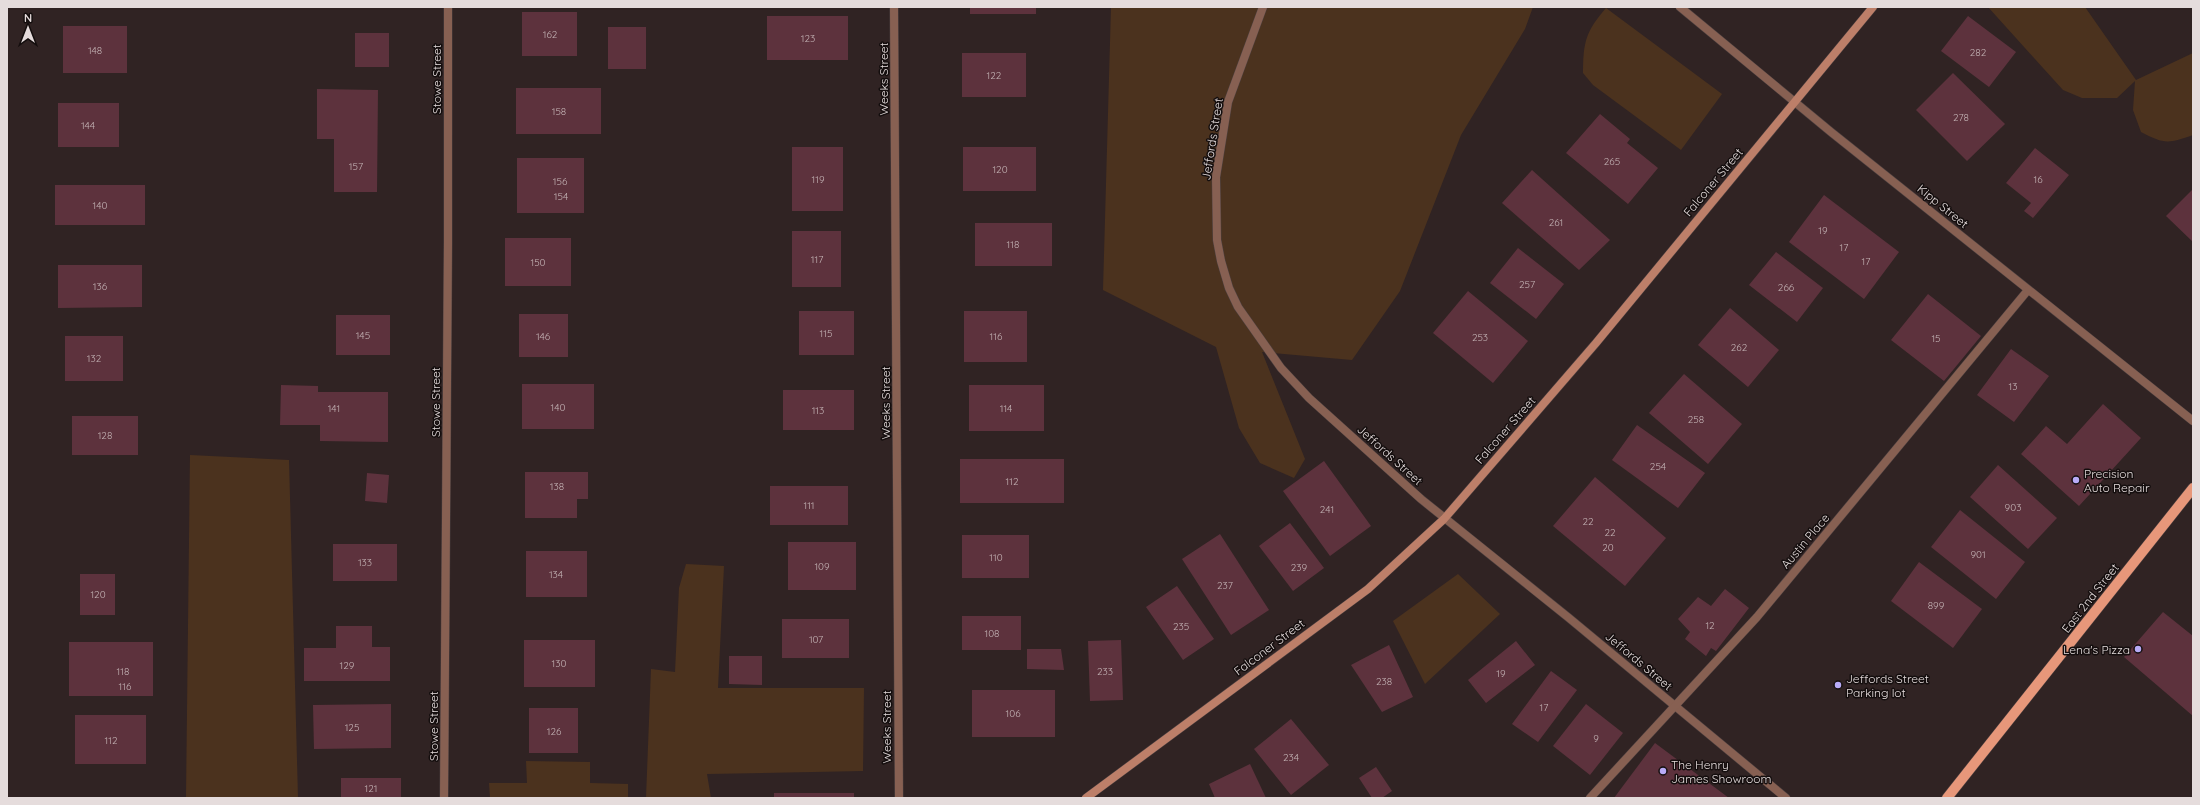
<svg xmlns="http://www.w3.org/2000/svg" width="2200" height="805" viewBox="0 0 2200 805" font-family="Quicksand,sans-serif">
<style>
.green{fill:#4b321e}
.building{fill:#5d323d}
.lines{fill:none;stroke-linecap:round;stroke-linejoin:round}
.street-casing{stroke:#4d4141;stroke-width:9}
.secondary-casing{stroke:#4d4141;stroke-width:9}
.primary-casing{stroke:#4d4141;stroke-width:11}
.street{stroke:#876052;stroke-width:8}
.secondary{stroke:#bd7f69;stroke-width:8}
.primary{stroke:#e7977a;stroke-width:10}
.poi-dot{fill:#b8abf7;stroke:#140e0e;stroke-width:1.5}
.labels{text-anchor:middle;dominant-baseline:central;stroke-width:3;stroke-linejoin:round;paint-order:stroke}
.number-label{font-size:10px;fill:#c3b2b4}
.street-label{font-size:12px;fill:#e5dcdc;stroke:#140e0e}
.poi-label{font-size:12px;fill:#e5dcdc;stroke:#140e0e;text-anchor:start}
</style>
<rect width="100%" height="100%" fill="#302323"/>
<!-- green -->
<g class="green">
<path d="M1111 7H1533L1525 29 1461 135 1400 291 1352 360 1262 352 1305 459 1294 478 1260 463 1239 428 1216 347 1103 290Z"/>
<path d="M1988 7H2085L2136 80 2193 53V135C2168 144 2164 144 2141 132L2133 110 2135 81 2117 98H2082L2063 90Z"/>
<path d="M1606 8 1722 94 1681 150 1593 85 1583 73C1583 42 1586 31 1606 8Z"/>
<path d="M190 455 289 460 298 798H186Z"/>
<path d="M686 564 724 566 718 688H864L863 771 707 774 711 798H646L651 669 675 672 679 588Z"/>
<path d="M1458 574 1500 614 1425 684 1393 621Z"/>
<path d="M526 761 590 762V783L628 784V798H490L489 783H527Z"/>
</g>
<!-- building -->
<g class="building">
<rect x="970" y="7" width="66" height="7"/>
<rect x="522" y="12" width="55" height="44"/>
<rect x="767" y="16" width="81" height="44"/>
<path d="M1968 16 2016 52 1989 87 1941 51Z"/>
<rect x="63" y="26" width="64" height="47"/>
<rect x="608" y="27" width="38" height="42"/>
<rect x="355" y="33" width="34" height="34"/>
<rect x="962" y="53" width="64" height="44"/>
<path d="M1953 73 2005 124 1967 161 1916 110Z"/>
<rect x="516" y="88" width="85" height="46"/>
<path d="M317 89 378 90 377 192H334V139H317Z"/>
<rect x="58" y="103" width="61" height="44"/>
<path d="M1600 114 1630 139 1627 143 1658 168 1628 204 1566 153Z"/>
<rect x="792" y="147" width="51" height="64"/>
<rect x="963" y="147" width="73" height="44"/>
<path d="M2035 148 2069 175 2033 218 2024 211 2031 203 2006 183Z"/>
<rect x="517" y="158" width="67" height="55"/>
<path d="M1532 170 1610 240 1579 270 1502 203Z"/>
<rect x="55" y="185" width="90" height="40"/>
<path d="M2193 189V242L2166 216Z"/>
<path d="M1824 195 1899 252 1864 299 1789 242Z"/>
<rect x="975" y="223" width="77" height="43"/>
<rect x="792" y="231" width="49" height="56"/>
<rect x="505" y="238" width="66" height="48"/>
<path d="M1518 248 1564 284 1536 319 1490 283Z"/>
<path d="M1776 252 1823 288 1797 322 1749 285Z"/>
<path d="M58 265H142V307L58 308Z"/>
<path d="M1468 291 1528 341 1493 383 1433 333Z"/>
<path d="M1928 294 1981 336 1944 381 1891 340Z"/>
<path d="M1730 308 1779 350 1748 387 1698 345Z"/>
<rect x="799" y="311" width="55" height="44"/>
<rect x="964" y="311" width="63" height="51"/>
<rect x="519" y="314" width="49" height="43"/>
<rect x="336" y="315" width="54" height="40"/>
<rect x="65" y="336" width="58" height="45"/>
<path d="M2011 349 2049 376 2014 422 1977 395Z"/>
<path d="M1684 374 1742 424 1708 464 1649 413Z"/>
<rect x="522" y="384" width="72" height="45"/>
<path d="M281 385 318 386V392H388V442L320 441V425H280Z"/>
<rect x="969" y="385" width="75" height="46"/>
<rect x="783" y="390" width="71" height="40"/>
<path d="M2103 404 2141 438 2079 506 2021 454 2046 426 2067 444Z"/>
<rect x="72" y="416" width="66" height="39"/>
<path d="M1637 425 1705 473 1678 508 1612 460Z"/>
<rect x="960" y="459" width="104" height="44"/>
<path d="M1324 461 1371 526 1330 556 1283 491Z"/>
<path d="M1998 465 2057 518 2028 549 1970 497Z"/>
<path d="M525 472H588V499H577V518H525Z"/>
<path d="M367 473 389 475 387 503 365 501Z"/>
<path d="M1595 477 1666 538 1625 586 1553 526Z"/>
<rect x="770" y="486" width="78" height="39"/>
<path d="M1960 510 2025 562 1996 599 1931 547Z"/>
<path d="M1290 523 1324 568 1293 591 1259 546Z"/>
<path d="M1220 534 1269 610 1231 635 1182 559Z"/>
<rect x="962" y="535" width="67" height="43"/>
<rect x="788" y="542" width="68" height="48"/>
<rect x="333" y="544" width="64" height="37"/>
<rect x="526" y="551" width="61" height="46"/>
<path d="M1919 562 1982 609 1953 648 1891 601Z"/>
<rect x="80" y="574" width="35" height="41"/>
<path d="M1177 586 1214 639 1183 660 1146 607Z"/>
<path d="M1725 589 1749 608 1716 651 1711 648 1706 656 1685 639 1690 632 1678 619 1698 597 1711 606Z"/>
<path d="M2163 612 2193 636V716L2124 657Z"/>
<rect x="962" y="616" width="59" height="34"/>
<rect x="782" y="619" width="67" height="39"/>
<path d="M336 626H372V647H390V681H304V648H336Z"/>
<rect x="524" y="640" width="71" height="47"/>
<path d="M1121 640 1123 700 1090 701 1088 641Z"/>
<path d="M1516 641 1535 665 1486 703 1468 680Z"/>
<rect x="69" y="642" width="84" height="54"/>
<path d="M1389 645 1413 697 1382 712 1351 665Z"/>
<path d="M1027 649H1061L1064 670 1027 669Z"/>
<path d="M729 656H762V685L729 684Z"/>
<path d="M1551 671 1577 690 1538 742 1512 724Z"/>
<rect x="972" y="690" width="83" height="47"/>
<path d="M391 704V748L314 749 313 705Z"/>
<path d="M1586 704 1623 733 1590 775 1553 746Z"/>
<rect x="529" y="708" width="49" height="45"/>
<rect x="75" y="715" width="71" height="49"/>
<path d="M1291 719 1329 765 1291 795 1254 749Z"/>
<path d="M1655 743 1729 798H1614Z"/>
<path d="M1250 764 1266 798H1215L1209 784Z"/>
<path d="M1376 767 1392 791 1382 798H1372L1359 778Z"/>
<rect x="341" y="778" width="60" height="20"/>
<rect x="774" y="793" width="80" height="5"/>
</g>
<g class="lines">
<defs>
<g id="street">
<path d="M894 7 899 798"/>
<path d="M1263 7 1228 102 1216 177 1217 240 1221 261 1229 288 1238 307 1281 368 1309 398 1421 499 1569 618 1786 798"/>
<path d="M1680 7 1831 132 2193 421"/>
<path d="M444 798 448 242V7"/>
<path d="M1590 798 1757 617 2028 290"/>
</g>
<path id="secondary" d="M1086 798 1368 589 1444 519 1596 343 1873 7"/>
<path id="primary" d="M1947 798 2193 488"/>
</defs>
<!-- street casing -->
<use href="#street" class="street-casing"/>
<!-- secondary casing -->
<use href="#secondary" class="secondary-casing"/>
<!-- primary casing -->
<use href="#primary" class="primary-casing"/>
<!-- street -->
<use href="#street" class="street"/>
<!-- secondary -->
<use href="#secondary" class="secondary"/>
<!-- primary -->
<use href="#primary" class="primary"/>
</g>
<!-- markers -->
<g class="poi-dot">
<circle cx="2076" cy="480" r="4"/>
<circle cx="2138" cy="649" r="4"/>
<circle cx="1838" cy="685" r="4"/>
<circle cx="1663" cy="771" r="4"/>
</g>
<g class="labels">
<!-- number labels -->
<g class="number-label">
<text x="550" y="34">162</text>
<text x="808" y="38">123</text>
<text x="95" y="50">148</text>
<text x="1978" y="52">282</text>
<text x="994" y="75">122</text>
<text x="559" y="111">158</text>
<text x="1961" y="117">278</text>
<text x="88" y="125">144</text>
<text x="1612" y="161">265</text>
<text x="356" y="166">157</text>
<text x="1000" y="169">120</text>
<text x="818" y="179">119</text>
<text x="2038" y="179">16</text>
<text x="560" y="181">156</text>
<text x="561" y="196">154</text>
<text x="100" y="205">140</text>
<text x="1556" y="222">261</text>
<text x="1823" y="230">19</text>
<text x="1013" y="244">118</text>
<text x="1844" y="247">17</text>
<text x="817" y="259">117</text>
<text x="1866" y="261">17</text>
<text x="538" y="262">150</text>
<text x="1527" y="284">257</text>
<text x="100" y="286">136</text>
<text x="1786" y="287">266</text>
<text x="826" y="333">115</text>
<text x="363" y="335">145</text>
<text x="543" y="336">146</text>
<text x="996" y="336">116</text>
<text x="1480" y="337">253</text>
<text x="1936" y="338">15</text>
<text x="1739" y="347">262</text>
<text x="94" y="358">132</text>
<text x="2013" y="386">13</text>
<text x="558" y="407">140</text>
<text x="334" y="408">141</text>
<text x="1006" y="408">114</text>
<text x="818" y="410">113</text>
<text x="1696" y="419">258</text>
<text x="105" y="435">128</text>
<text x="1658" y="466">254</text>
<text x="1012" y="481">112</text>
<text x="557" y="486">138</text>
<text x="809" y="505">111</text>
<text x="2013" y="507">903</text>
<text x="1327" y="509">241</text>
<text x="1588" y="521">22</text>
<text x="1610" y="532">22</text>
<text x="1608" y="547">20</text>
<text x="1978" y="554">901</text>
<text x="996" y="557">110</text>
<text x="365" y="562">133</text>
<text x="822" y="566">109</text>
<text x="1299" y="567">239</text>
<text x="556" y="574">134</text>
<text x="1225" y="585">237</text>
<text x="98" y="594">120</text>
<text x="1936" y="605">899</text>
<text x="1710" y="625">12</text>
<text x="1181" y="626">235</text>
<text x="992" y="633">108</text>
<text x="816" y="639">107</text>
<text x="559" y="663">130</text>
<text x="347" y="665">129</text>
<text x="123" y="671">118</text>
<text x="1105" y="671">233</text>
<text x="1501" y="673">19</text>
<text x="1384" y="681">238</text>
<text x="125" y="686">116</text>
<text x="1544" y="707">17</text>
<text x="1013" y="713">106</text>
<text x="352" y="727">125</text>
<text x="554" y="731">126</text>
<text x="1596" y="738">9</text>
<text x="111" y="740">112</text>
<text x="1291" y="757">234</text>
<text x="371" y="788">121</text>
</g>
<!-- street labels -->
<g class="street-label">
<text transform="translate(436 79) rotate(-90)">Stowe Street</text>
<text transform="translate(883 79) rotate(-90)">Weeks Street</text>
<text transform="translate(1212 139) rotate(-81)">Jeffords Street</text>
<text transform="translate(1713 182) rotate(-50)">Falconer Street</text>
<text transform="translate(1943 206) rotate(39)">Kipp Street</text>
<text transform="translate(435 402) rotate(-90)">Stowe Street</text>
<text transform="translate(885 403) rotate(-90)">Weeks Street</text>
<text transform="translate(1505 430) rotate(-49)">Falconer Street</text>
<text transform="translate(1390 455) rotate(42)">Jeffords Street</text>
<text transform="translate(1805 541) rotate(-50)">Austin Place</text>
<text transform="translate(2090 598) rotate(-52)">East 2nd Street</text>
<text transform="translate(1269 647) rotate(-37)">Falconer Street</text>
<text transform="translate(1639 661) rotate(40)">Jeffords Street</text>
<text transform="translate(433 726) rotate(-90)">Stowe Street</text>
<text transform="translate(886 727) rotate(-90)">Weeks Street</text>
</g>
<!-- poi labels -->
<g class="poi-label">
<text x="2084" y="473">Precision<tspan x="2084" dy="14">Auto Repair</tspan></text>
<text x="2130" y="649" text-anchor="end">Lena's Pizza</text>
<text x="1846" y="678">Jeffords Street<tspan x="1846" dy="14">Parking lot</tspan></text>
<text x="1671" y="764">The Henry<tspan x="1671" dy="14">James Showroom</tspan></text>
</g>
</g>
<!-- border -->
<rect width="2200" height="805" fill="none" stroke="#e5dcdc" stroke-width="16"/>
<!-- north arrow -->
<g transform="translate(28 28)" stroke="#140e0e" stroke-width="3" paint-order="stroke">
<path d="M0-3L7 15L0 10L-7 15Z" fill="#e5dcdc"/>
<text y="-6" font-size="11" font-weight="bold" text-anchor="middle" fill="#e5dcdc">N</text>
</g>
</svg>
